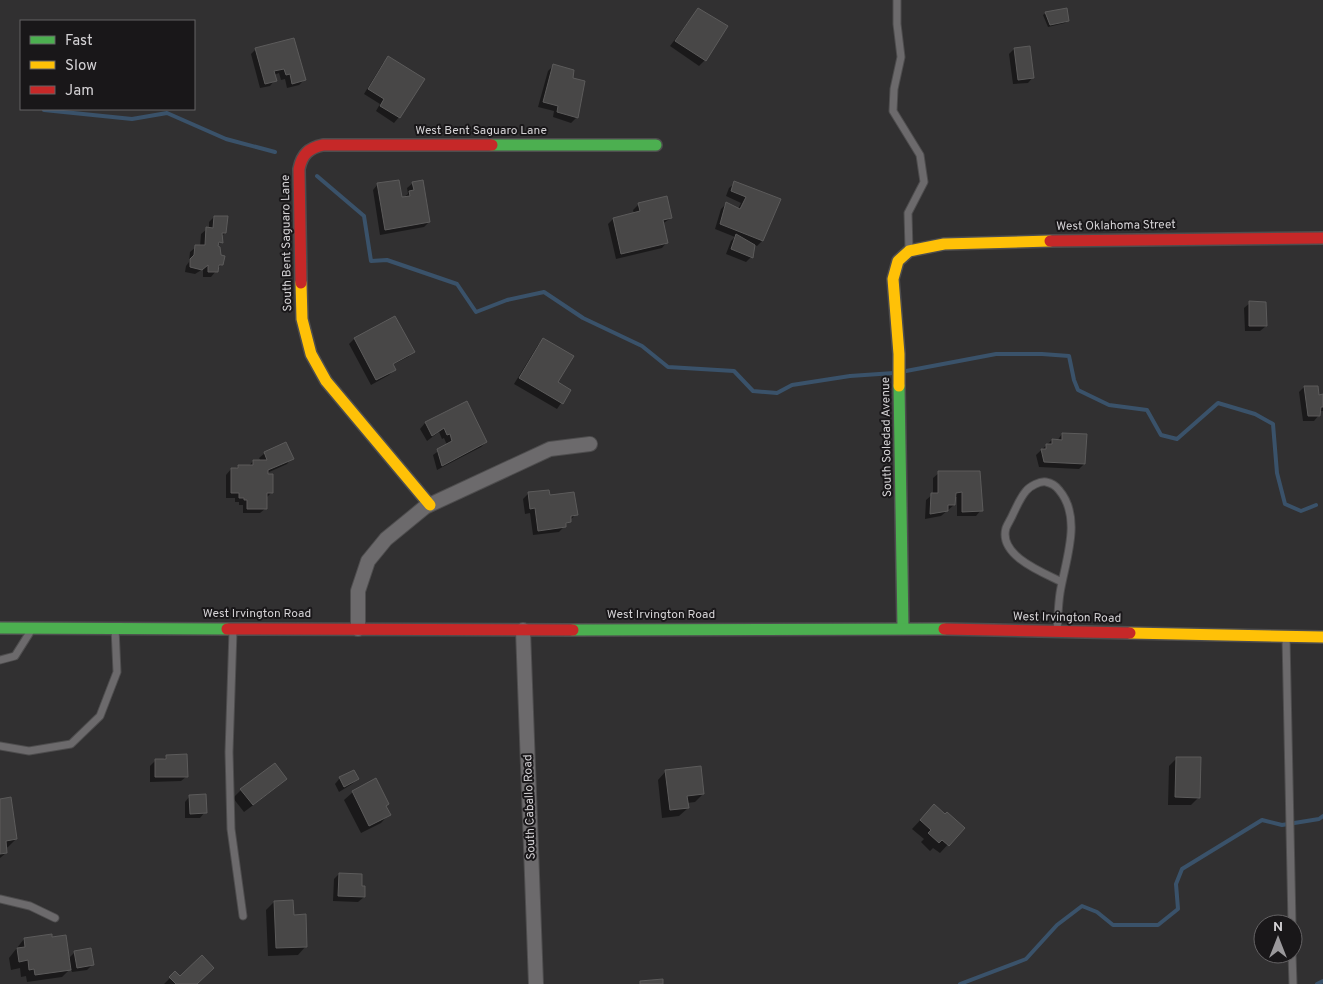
<svg xmlns="http://www.w3.org/2000/svg" width="1323" height="984" viewBox="0 0 1323 984" font-family="Overpass,sans-serif">
<style>
.shadow{fill:#0007}
.lines{fill:none;stroke-linecap:round;stroke-linejoin:round}
.stream{stroke:#3a526a;stroke-width:4}
.building{fill:#484747;stroke:#5c5b5b}
.lane-casing{stroke:#4e4d4e;stroke-width:9}
.street-casing{stroke:#4e4d4e;stroke-width:16}
.fast-casing{stroke:#4e4d4e;stroke-width:14}
.slow-casing{stroke:#4e4d4e;stroke-width:14}
.jam-casing{stroke:#4e4d4e;stroke-width:14}
.lane{stroke:#6c6a6c;stroke-width:7}
.street{stroke:#6c6a6c;stroke-width:14}
.fast{stroke:#4caf50;stroke-width:11}
.slow{stroke:#ffc107;stroke-width:11}
.jam{stroke:#c62828;stroke-width:11}
.labels{text-anchor:middle;dominant-baseline:central;stroke-width:4;stroke-linejoin:round;paint-order:stroke}
.street-label{font-size:12px;fill:#d4d2d5;stroke:#191719}
</style>
<rect width="100%" height="100%" fill="#313031"/>
<!-- shadow -->
<g class="shadow">
<path d="M698 9 726 26 705 60 699 66 670 46Z"/>
<path d="M1046 13 1067 21 1065 23 1048 27 1043 15Z"/>
<path d="M256 49 304 80 299 85 287 88 285 79 281 80 279 73 274 75 275 80 270 86 260 88 251 54Z"/>
<path d="M1014 49 1033 77 1028 83 1013 84 1009 54Z"/>
<path d="M388 58 399 117 394 123 376 111 380 104 364 94 383 63Z"/>
<path d="M553 66 571 79 577 117 571 123 553 117 554 111 538 107 548 71Z"/>
<path d="M413 183 429 222 424 227 380 235 373 190 378 184 401 199 408 194 407 188Z"/>
<path d="M735 183 780 200 762 241 757 246 754 245 751 257 746 262 726 254 731 241 735 237 715 229 721 209 727 203 738 209 741 203 726 196 729 188Z"/>
<path d="M639 204 671 218 662 224 667 242 662 248 616 259 608 224 613 219 634 214 633 210Z"/>
<path d="M214 217 225 233 221 237V242L217 246 222 264 211 277H203V269L195 274 185 272 186 266 189 262 190 252 196 247H200L201 234 207 229H209V222Z"/>
<path d="M1250 303 1266 326 1260 331H1245L1244 308Z"/>
<path d="M395 317 413 352 408 357 392 365 394 370 389 375 371 385 349 344 354 339Z"/>
<path d="M543 339 556 382 570 390 557 409 514 384 538 345Z"/>
<path d="M1304 387 1318 396H1323V411H1319V415L1314 421H1303L1299 392Z"/>
<path d="M467 403 486 442 481 447 437 470 433 455 447 445 444 438 442 439 439 432 427 441 420 429 425 423Z"/>
<path d="M1062 434 1084 464 1079 469 1039 467 1036 455 1052 440 1057 441Z"/>
<path d="M265 453 292 458 287 464 267 473 272 492 266 498V508L260 513H243V505H239V502H235V498H226V475L231 469H235L238 466 248 467 253 461H261L259 458Z"/>
<path d="M939 473H979L981 510 976 516H957V497H955L954 505 941 516 925 519 926 500 933 494V478Z"/>
<path d="M528 494 549 496 576 514 559 532 533 535 530 513 525 514 523 499Z"/>
<path d="M167 756 187 776 181 781 150 782V766L155 761 162 760Z"/>
<path d="M1177 758 1199 797 1191 805H1168L1169 766Z"/>
<path d="M666 771 703 794 695 802 687 803 688 808 679 816 662 818 658 780Z"/>
<path d="M340 778 357 779 352 784 339 792 335 784Z"/>
<path d="M285 779 277 787 244 812 233 798 241 790Z"/>
<path d="M353 792 385 806 389 814 381 823 361 833 344 800Z"/>
<path d="M190 796 205 812 200 818H185V802Z"/>
<path d="M0 800 16 839 8 847 5 848 6 853 0 858Z"/>
<path d="M926 814 963 828 940 853 933 848 930 851 921 842 924 839 912 829Z"/>
<path d="M339 874 360 887 364 897 358 902 333 901 334 879Z"/>
<path d="M274 902 306 946 298 955 268 956 266 910Z"/>
<path d="M24 939H51L68 959 75 952 92 965 87 970 72 972 71 968 62 977 27 982 26 976 21 977 20 968 11 970 9 958Z"/>
<path d="M175 973 180 978 196 984H164Z"/>
</g>
<g class="lines">
<!-- stream -->
<g class="stream">
<path d="M44 110 132 119 167 113 226 139 275 152"/>
<path d="M317 176 364 216 371 261 387 260 457 284 476 312 507 300 544 292 583 318 642 346 668 367 734 371 753 391 777 393 792 385 850 376 894 373"/>
<path d="M906 371 996 354H1042L1069 356 1074 380 1078 390 1109 405 1147 410 1161 435 1177 439 1218 403 1255 414 1273 424 1277 473 1285 504 1301 511 1316 505"/>
<path d="M960 984 1026 959 1057 925 1082 906 1097 912 1113 925H1158L1178 909 1176 884 1182 869 1262 820 1282 825 1319 819 1323 816"/>
<path d="M1317 984 1323 981"/>
</g>
</g>
<!-- building -->
<g class="building">
<path d="M698 8 728 26 706 61 675 41Z"/>
<path d="M1067 8 1069 21 1050 25 1045 12Z"/>
<path d="M294 38 306 80 292 84 290 74 286 75 284 69 274 71 277 81 265 84 255 48Z"/>
<path d="M1030 46 1034 78 1018 80 1014 48Z"/>
<path d="M388 56 425 79 400 118 380 106 384 99 368 89Z"/>
<path d="M553 64 574 70 573 78 585 81 578 118 557 112 558 106 543 102Z"/>
<path d="M399 180 402 197 410 196 409 191 414 190 412 182 423 180 430 222 385 230 377 183Z"/>
<path d="M734 181 781 199 763 241 720 224 726 202 740 209 746 197 731 191Z"/>
<path d="M667 196 672 218 663 220 668 243 621 254 613 218 640 211 638 203Z"/>
<path d="M214 216H228L226 233H222L223 243 219 242 218 246 220 247 221 255 225 256 223 265H219L218 272H208V265L202 270 190 267V259L194 255 195 245H205L206 227 213 228Z"/>
<path d="M736 234 755 245 753 258 731 249Z"/>
<path d="M1249 301 1266 302 1267 326H1249Z"/>
<path d="M395 316 415 352 393 364 396 370 376 380 354 338Z"/>
<path d="M543 338 574 356 558 382 571 390 563 404 519 378Z"/>
<path d="M1304 386H1318L1319 395 1323 394V407H1321L1320 416H1308Z"/>
<path d="M467 401 487 442 442 466 437 449 452 441 450 434 447 435 444 428 432 436 425 422Z"/>
<path d="M1062 433 1087 434 1085 464 1044 462 1041 449H1046V444H1052V439L1062 440Z"/>
<path d="M286 442 294 459 268 470V474H273V493H267V509H247V500H244V498H239V493H231V468H238V465H253V460H267L264 452Z"/>
<path d="M938 471H980L983 511 962 512V492L956 493 955 505H948V511L930 514 931 493H938Z"/>
<path d="M549 490 550 495 574 492 578 515 571 516V522L566 523V527L538 531 535 508 530 509 528 492Z"/>
<path d="M187 754 188 777H155V759H166V755Z"/>
<path d="M1176 757H1201L1200 798 1175 797Z"/>
<path d="M275 763 287 779 253 805 240 789Z"/>
<path d="M701 766 704 794 687 796 689 808 670 810 665 770Z"/>
<path d="M354 770 359 779 344 787 339 777Z"/>
<path d="M376 778 389 804 386 806 391 815 369 826 352 791Z"/>
<path d="M206 794 207 813 190 814 189 795Z"/>
<path d="M11 797 17 839 6 841 7 853 0 854V799Z"/>
<path d="M934 804 945 814 947 812 965 828 949 846 942 840 939 843 928 833 931 830 920 820Z"/>
<path d="M339 873 362 874V886H365V897L338 896Z"/>
<path d="M293 900 294 915 306 914 307 947 276 948 274 901Z"/>
<path d="M52 934V937L66 935 71 970 35 975 34 969 29 970 28 960 19 962 17 948 25 947 24 938Z"/>
<path d="M91 948 94 965 77 968 74 951Z"/>
<path d="M202 955 214 968 197 984H176L169 977 175 971 180 976Z"/>
<path d="M663 979V984H640V981Z"/>
</g>
<g class="lines">
<defs>
<g id="lane">
<path d="M897 0V24L901 57 894 89 893 111 920 155 924 182 908 213 909 250"/>
<path d="M233 631 229 752 231 829 243 916"/>
<path d="M1057 631C1058 619 1058 606 1060 593 1065 561 1083 518 1059 490 1056 486 1051 483 1046 482 1040 481 1030 486 1026 491 1020 498 1017 506 1013 514 1011 519 1008 523 1006 528 998 556 1044 573 1062 582"/>
<path d="M1286 637 1292 924"/>
<path d="M0 660 15 656 32 629"/>
<path d="M0 746 29 751 71 744 100 716 117 672 115 628"/>
<path d="M0 899 30 906 55 918"/>
<path d="M1292 954 1293 984"/>
</g>
<g id="street">
<path d="M358 629V591L368 561 386 539 425 507 550 449 590 444"/>
<path d="M523 630 536 984"/>
</g>
<g id="fast">
<path d="M492 145H656"/>
<path d="M899 386 903 628"/>
<path d="M0 628 227 629"/>
<path d="M573 630 944 629"/>
</g>
<g id="slow">
<path d="M301 283 302 319 311 354 326 381 430 505"/>
<path d="M899 386V354L893 279 898 261 909 251 944 244 1050 241"/>
<path d="M1130 633 1323 637"/>
</g>
<g id="jam">
<path d="M1050 241 1323 238"/>
<path d="M301 283 299 169C302 154 309 148 323 145H492"/>
<path d="M227 629 573 630"/>
<path d="M944 629 1130 633"/>
</g>
</defs>
<!-- lane casing -->
<use href="#lane" class="lane-casing"/>
<!-- street casing -->
<use href="#street" class="street-casing"/>
<!-- fast casing -->
<use href="#fast" class="fast-casing"/>
<!-- slow casing -->
<use href="#slow" class="slow-casing"/>
<!-- jam casing -->
<use href="#jam" class="jam-casing"/>
<!-- lane -->
<use href="#lane" class="lane"/>
<!-- street -->
<use href="#street" class="street"/>
<!-- fast -->
<use href="#fast" class="fast"/>
<!-- slow -->
<use href="#slow" class="slow"/>
<!-- jam -->
<use href="#jam" class="jam"/>
</g>
<g class="labels">
<!-- street labels -->
<g class="street-label">
<text x="481" y="131">West Bent Saguaro Lane</text>
<text transform="translate(1116 226) rotate(-1)">West Oklahoma Street</text>
<text transform="translate(287 243) rotate(-91)">South Bent Saguaro Lane</text>
<text transform="translate(887 437) rotate(-91)">South Soledad Avenue</text>
<text x="257" y="614">West Irvington Road</text>
<text x="661" y="615">West Irvington Road</text>
<text transform="translate(1067 618) rotate(1)">West Irvington Road</text>
<text transform="translate(530 807) rotate(-92)">South Caballo Road</text>
</g>
</g>
<!-- legend -->
<rect x="20" y="20" width="175" height="90" fill="#191719" stroke="#646264"/>
<rect x="30" y="36" width="25" height="8" fill="#4caf50" stroke="#646264"/>
<text x="65" y="45" font-size="15" fill="#d4d2d5">Fast</text>
<rect x="30" y="61" width="25" height="8" fill="#ffc107" stroke="#646264"/>
<text x="65" y="70" font-size="15" fill="#d4d2d5">Slow</text>
<rect x="30" y="86" width="25" height="8" fill="#c62828" stroke="#646264"/>
<text x="65" y="95" font-size="15" fill="#d4d2d5">Jam</text>
<!-- north arrow -->
<g transform="translate(1278 939)"><circle r="24" fill="#191719" stroke="#646264"/>
<path d="M0-4L9 19L0 12L-9 19Z" fill="#9b999c"/>
<text y="-8" font-size="14" font-weight="bold" text-anchor="middle" fill="#d4d2d5">N</text>
</g>
</svg>
